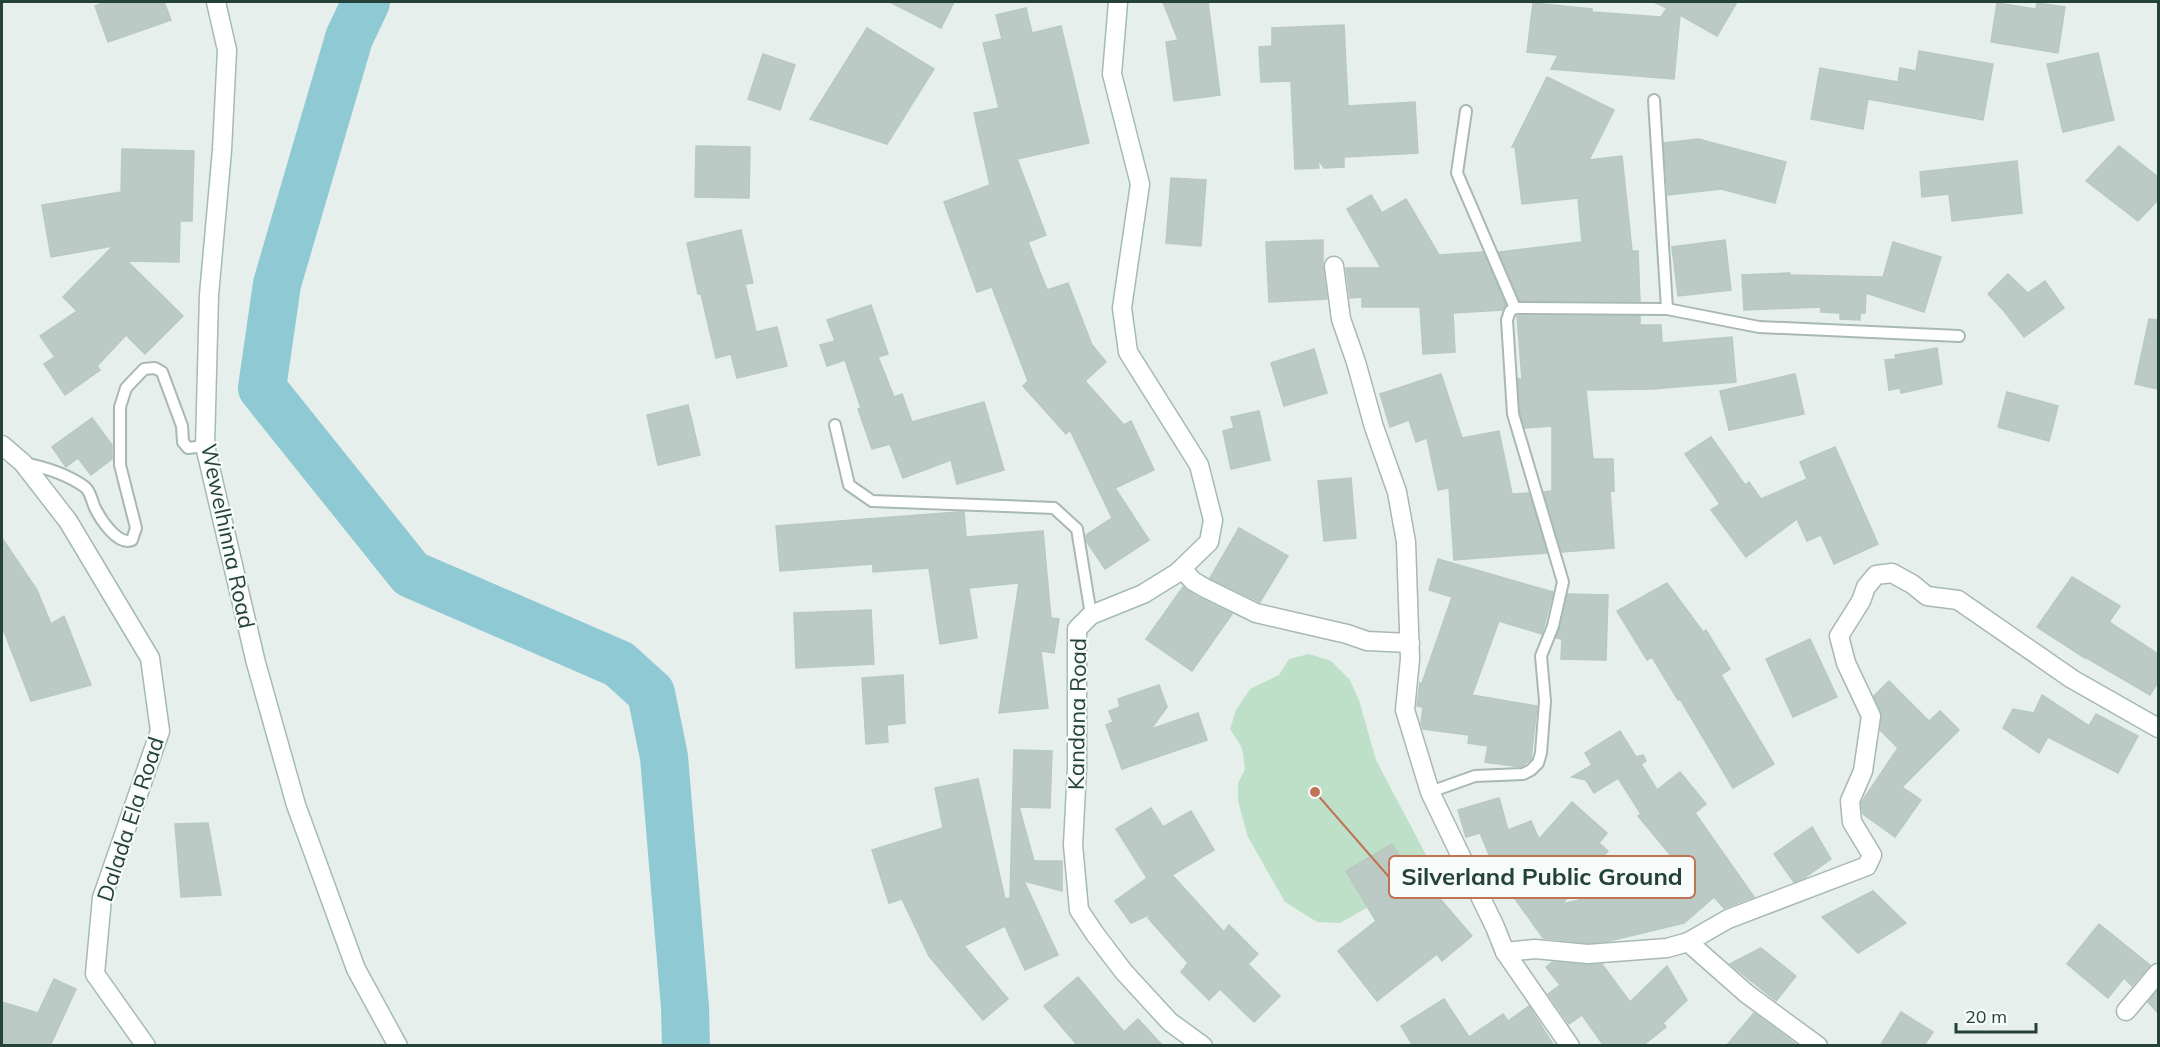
<svg xmlns="http://www.w3.org/2000/svg" width="2160" height="1047" viewBox="0 0 2160 1047" font-family="Mulish,sans-serif">
<style>
.green{fill:#bfe0c8}
.lines{fill:none;stroke-linecap:round;stroke-linejoin:round}
.river{stroke:#8ec9d4;stroke-width:48}
.building{fill:#bbcac4;stroke:#b8c9c2;stroke-width:1.5}
.lane-casing{stroke:#a8b8b2;stroke-width:14}
.street-casing{stroke:#a8b8b2;stroke-width:21}
.secondary-casing{stroke:#a4bbb3;stroke-width:21}
.lane{stroke:#fff;stroke-width:10}
.street{stroke:#fff;stroke-width:18}
.secondary{stroke:#fff;stroke-width:18}
.labels{text-anchor:middle;dominant-baseline:central;stroke-width:4.5;stroke-linejoin:round;paint-order:stroke}
.street-label{font-size:22px;fill:#24423a;stroke:#f7fbf9}
.leader{fill:none;stroke:#c07456;stroke-width:2}
.callout-dot{fill:#c07456;stroke:#f7fbf9;stroke-width:2}
.callout{fill:#f7fbf9;stroke:#c07456;stroke-width:2}
.callout-label{font-size:24px;text-anchor:middle;font-weight:bold;fill:#24423a}
</style>
<rect width="100%" height="100%" fill="#e6efeb"/>
<!-- green -->
<path class="green" d="M1309 654 1331 661 1350 680 1359 700 1376 760 1434 870 1340 923 1317 922 1285 902 1248 837 1238 801V783L1245 769 1243 753 1241 746 1230 729 1236 710 1250 689 1279 675 1289 659Z"/>
<g class="lines">
<!-- river -->
<path class="river" d="M366 2 349 38 277 284 262 388 411 574 619 664 651 693 664 757 685 1007 686 1046"/>
</g>
<!-- building -->
<g class="building">
<path d="M106 2H164L171 20 108 42 95 6Z"/>
<path d="M890 2H954L941 28Z"/>
<path d="M1163 2H1208L1220 95 1174 101 1166 42 1178 40Z"/>
<path d="M1654 2H1737L1717 36 1680 15 1674 79 1551 69 1558 55 1527 52 1533 3 1592 9V12L1661 17 1667 8Z"/>
<path d="M1997 3 2036 9 2037 3 2065 7 2058 53 1991 42Z"/>
<path d="M1026 8 1032 33 1061 26 1089 143 1017 159 1046 235 1028 242 1047 290 1068 283 1092 345 1106 362 1085 381 1124 425 1131 421 1154 470 1115 488 1149 540 1105 569 1087 542 1086 535 1112 518 1070 430 1066 434 1023 386 1028 381 992 287 977 292 944 202 990 185 974 113 999 108 983 43 1002 39 996 15Z"/>
<path d="M1344 25 1348 106 1415 102 1418 153 1344 157V167L1324 168 1318 159 1319 168 1295 169 1291 81 1261 82 1259 47 1272 46V28Z"/>
<path d="M867 28 934 69 887 144 810 119Z"/>
<path d="M1919 51 1993 64 1983 120 1868 99 1863 129 1811 119 1820 68 1898 82 1900 68 1916 71Z"/>
<path d="M2098 53 2114 120 2063 132 2047 64Z"/>
<path d="M763 54 795 65 780 110 748 99Z"/>
<path d="M1547 77 1614 110 1589 160 1622 156 1632 251H1638L1640 301H1520L1499 252 1582 242 1578 198 1522 204 1515 147H1512Z"/>
<path d="M1698 139 1786 162 1775 203 1721 189 1668 195 1664 143Z"/>
<path d="M696 146 750 147 749 198 695 197Z"/>
<path d="M2119 146 2158 177V200L2138 221 2086 181Z"/>
<path d="M122 149 194 151 192 221H180L179 262 127 261 183 316 145 354 126 335 97 366 100 370 65 395 44 364 55 357 40 336 77 311 63 297 113 246 51 257 42 205 121 192Z"/>
<path d="M2017 161 2022 213 1952 221 1949 194 1922 197 1920 172Z"/>
<path d="M1171 178 1206 180 1201 246 1166 243Z"/>
<path d="M1371 195 1382 213 1406 199 1439 255 1483 252 1506 305 1502 310 1453 313 1455 352 1423 354 1420 307H1362V297L1350 298 1346 268H1381L1347 209Z"/>
<path d="M741 230 753 283 745 284 756 332 777 327 787 366 737 378 731 354 716 358 701 294H698L687 243Z"/>
<path d="M1323 240V267L1327 299 1269 302 1266 242Z"/>
<path d="M1725 240 1731 290 1678 296 1672 247Z"/>
<path d="M1893 242 1941 257 1924 312 1866 293 1865 313H1860V320L1840 319V313L1821 312V307L1744 310 1742 275 1790 273V275L1883 277Z"/>
<path d="M2008 274 2028 293 2045 281 2064 308 2024 337 2004 311 1988 294Z"/>
<path d="M871 305 888 354 878 357 894 397 902 394 912 422 984 402 1004 470 957 484 951 460 903 478 890 444 872 449 858 409 861 408 845 360 827 366 820 345 835 341 827 320Z"/>
<path d="M1517 316H1640V325H1661L1662 343 1732 337 1736 382 1652 389 1586 390 1593 459H1613L1614 491H1610L1614 548 1562 552 1544 492 1552 491V426L1525 428 1520 413 1518 379H1522Z"/>
<path d="M2149 319 2158 320V389L2135 384Z"/>
<path d="M1937 348 1942 384 1901 393 1900 388 1889 390 1885 360 1896 359 1895 355Z"/>
<path d="M1314 349 1327 393 1284 406 1271 363Z"/>
<path d="M1441 374 1462 438 1499 431 1512 494 1529 493 1547 553 1454 560 1449 488 1438 490 1427 438 1416 442 1409 420 1390 427 1380 394Z"/>
<path d="M1795 374 1804 414 1729 430 1720 391Z"/>
<path d="M2007 392 2058 406 2049 441 1998 427Z"/>
<path d="M688 405 700 455 658 465 647 415Z"/>
<path d="M1259 411 1270 460 1231 469 1223 431 1234 428 1231 417Z"/>
<path d="M92 418 112 445V459L91 475 78 458 66 467 52 447Z"/>
<path d="M1711 437 1745 485 1749 482 1761 499 1807 479 1800 462 1835 447 1878 544 1834 564 1821 535 1807 541 1797 519 1746 557 1711 510 1720 504 1685 454Z"/>
<path d="M1351 478 1356 538 1324 541 1318 481Z"/>
<path d="M958 512H964L966 537 1043 531 1051 618 1059 619 1054 653 1041 651 1048 708 999 713 1019 583 969 588 977 638 940 644 929 568 873 572V564L780 571 776 526Z"/>
<path d="M1239 528 1288 556 1260 602 1210 578Z"/>
<path d="M2 538 37 590 51 624 64 616 91 685 31 701 2 626Z"/>
<path d="M1438 559 1553 592 1542 634 1499 621 1472 695 1537 706 1531 759 1521 767 1485 762 1488 746 1468 743 1469 735 1423 729 1421 723 1423 707 1417 706 1420 683H1422L1452 597 1429 590Z"/>
<path d="M2072 577 2120 606 2109 622 2158 654V682L2150 695 2085 657V658L2037 627Z"/>
<path d="M1667 583 1703 632 1706 630 1730 669 1721 675 1774 764 1733 788 1680 699 1678 700 1652 657 1647 660 1617 611Z"/>
<path d="M1183 587 1199 598 1232 614 1192 671 1146 639Z"/>
<path d="M1568 594 1608 595 1606 660 1561 659 1562 639 1556 638Z"/>
<path d="M871 610 874 664 796 668 794 613Z"/>
<path d="M1810 639 1837 697 1793 717 1766 659Z"/>
<path d="M903 675 905 723 887 725 888 742 866 744 862 678Z"/>
<path d="M1889 681 1929 721 1940 711 1959 730 1902 787 1921 800 1895 837 1863 814 1861 803 1898 748 1880 730 1881 712 1874 696Z"/>
<path d="M1159 685 1167 707 1151 729 1198 713 1207 740 1122 769 1106 725 1113 722 1109 711 1120 707 1118 699Z"/>
<path d="M2042 695 2089 726 2096 714 2138 736 2118 773 2048 737 2039 753 2003 728 2013 709 2034 713Z"/>
<path d="M1620 731 1636 757 1643 755 1646 761 1641 764 1657 790 1680 772 1706 804 1695 813 1754 897 1724 908 1714 897 1684 923 1609 941 1588 943 1543 938 1511 893 1506 895 1480 833 1466 837 1458 810 1499 798 1508 830 1531 821 1539 839 1572 802 1607 833 1599 843 1608 851 1562 904 1687 875 1638 816 1641 814 1618 778 1594 793 1586 780 1572 777 1592 765 1585 753Z"/>
<path d="M1014 750 1052 751 1050 808 1019 807 1034 861H1062V891L1024 881 1058 955 1025 970 1005 926 964 946 1008 999 983 1020 929 956 902 899 889 903 872 850 943 828 935 788 978 779 1005 899 1010 898Z"/>
<path d="M1151 808 1163 827 1191 811 1214 850 1172 875 1224 932 1229 925 1258 954 1248 964 1280 996 1254 1022 1220 989 1209 1000 1181 972 1188 963 1148 918 1153 913 1131 923 1115 901 1147 878 1116 829Z"/>
<path d="M208 823 221 895 181 897 175 824Z"/>
<path d="M1812 827 1831 859 1804 878 1794 882 1774 854Z"/>
<path d="M1392 844 1427 899 1435 893 1472 936 1442 961 1437 954 1377 1001 1338 951 1376 921 1346 871Z"/>
<path d="M1873 891 1906 923 1858 953 1822 917Z"/>
<path d="M2099 924 2150 965 2132 986 2124 978 2108 998 2067 964Z"/>
<path d="M1761 948 1796 976 1776 1001 1730 964Z"/>
<path d="M1552 962 1587 965 1602 964 1630 1002 1667 966 1687 1000 1663 1023 1666 1027 1642 1046H1604L1582 1015 1569 1024 1548 994 1560 985 1546 967Z"/>
<path d="M1078 977 1124 1032 1138 1019 1163 1046H1078L1044 1006Z"/>
<path d="M54 979 76 989 50 1046H2V1002L38 1013Z"/>
<path d="M2158 990V1013L2148 1002Z"/>
<path d="M1444 999 1469 1037 1503 1014 1508 1021 1529 1006 1554 1046H1413L1401 1026Z"/>
<path d="M1901 1012 1933 1032 1924 1046H1880Z"/>
<path d="M1754 1013 1798 1046H1726Z"/>
</g>
<g class="lines">
<defs>
<g id="lane">
<path d="M1654 100 1667 309"/>
<path d="M1466 111 1457 173 1515 308"/>
<path d="M835 425 849 485 872 501 1054 508 1077 529 1091 615"/>
<path d="M23 463C44 467 67 474 85 487 91 492 92 502 95 508 101 520 118 546 132 540L136 528 120 465V407L126 388 144 369 155 368 162 372 182 426 183 442 188 448 205 446"/>
<path d="M1430 792 1475 776 1523 774 1531 770 1538 763 1541 753 1545 701 1541 656 1553 626 1563 582 1513 414 1507 320 1510 311 1515 308 1667 309 1759 327 1959 336"/>
</g>
<g id="street">
<path d="M1334 266 1341 319 1356 362 1374 427 1397 492 1406 542 1410 659 1405 710 1430 792 1495 927 1505 952 1570 1046"/>
<path d="M1182 569 1193 581 1205 588 1256 613 1347 634 1367 641 1410 643"/>
<path d="M1688 942 1747 994 1818 1046"/>
<path d="M1505 952 1535 949 1588 954 1667 948 1688 942 1728 919 1867 866 1872 855 1852 822 1850 801 1863 771 1871 716 1846 663 1839 636 1861 601 1866 587 1876 575 1892 573 1912 584 1927 596 1958 600 2072 679 2158 728"/>
<path d="M2126 1011 2158 973"/>
</g>
<g id="secondary">
<path d="M216 2 227 50 222 150 209 295 205 446 256 663 296 805 356 969 398 1046"/>
<path d="M1118 2 1112 74 1140 184 1122 308 1128 352 1199 465 1213 520 1209 542 1177 573 1143 594 1091 615 1077 629V769L1073 845 1079 910 1095 934 1124 972 1170 1022 1203 1046"/>
<path d="M2 445 23 463 68 521 150 658 160 731 102 898 95 974 146 1046"/>
</g>
</defs>
<!-- lane casing -->
<use href="#lane" class="lane-casing"/>
<!-- street casing -->
<use href="#street" class="street-casing"/>
<!-- secondary casing -->
<use href="#secondary" class="secondary-casing"/>
<!-- lane -->
<use href="#lane" class="lane"/>
<!-- street -->
<use href="#street" class="street"/>
<!-- secondary -->
<use href="#secondary" class="secondary"/>
</g>
<g class="labels">
<!-- street labels -->
<g class="street-label">
<text transform="translate(228 536) rotate(78)">Wewelhinna Road</text>
<text transform="translate(1077 714) rotate(-89)">Kandana Road</text>
<text transform="translate(130 819) rotate(-72)">Dalada Ela Road</text>
</g>
</g>
<!-- callouts -->
<path class="leader" d="M1315 792L1389 877"/>
<circle class="callout-dot" cx="1315" cy="792" r="6"/>
<rect class="callout" x="1389" y="856" width="306" height="42" rx="6"/>
<g class="callout-label">
<text x="1542" y="885">Silverland Public Ground</text>
</g>
<!-- border -->
<rect width="2160" height="1047" fill="none" stroke="#24423a" stroke-width="6"/>
<!-- scale -->
<path d="M1956 1023v9h80v-9" fill="none" stroke="#24423a" stroke-width="3"/>
<text x="1965" y="1023" font-size="18" fill="#24423a" stroke="#f7fbf9" stroke-width="4.5" paint-order="stroke">20 m</text>
</svg>
